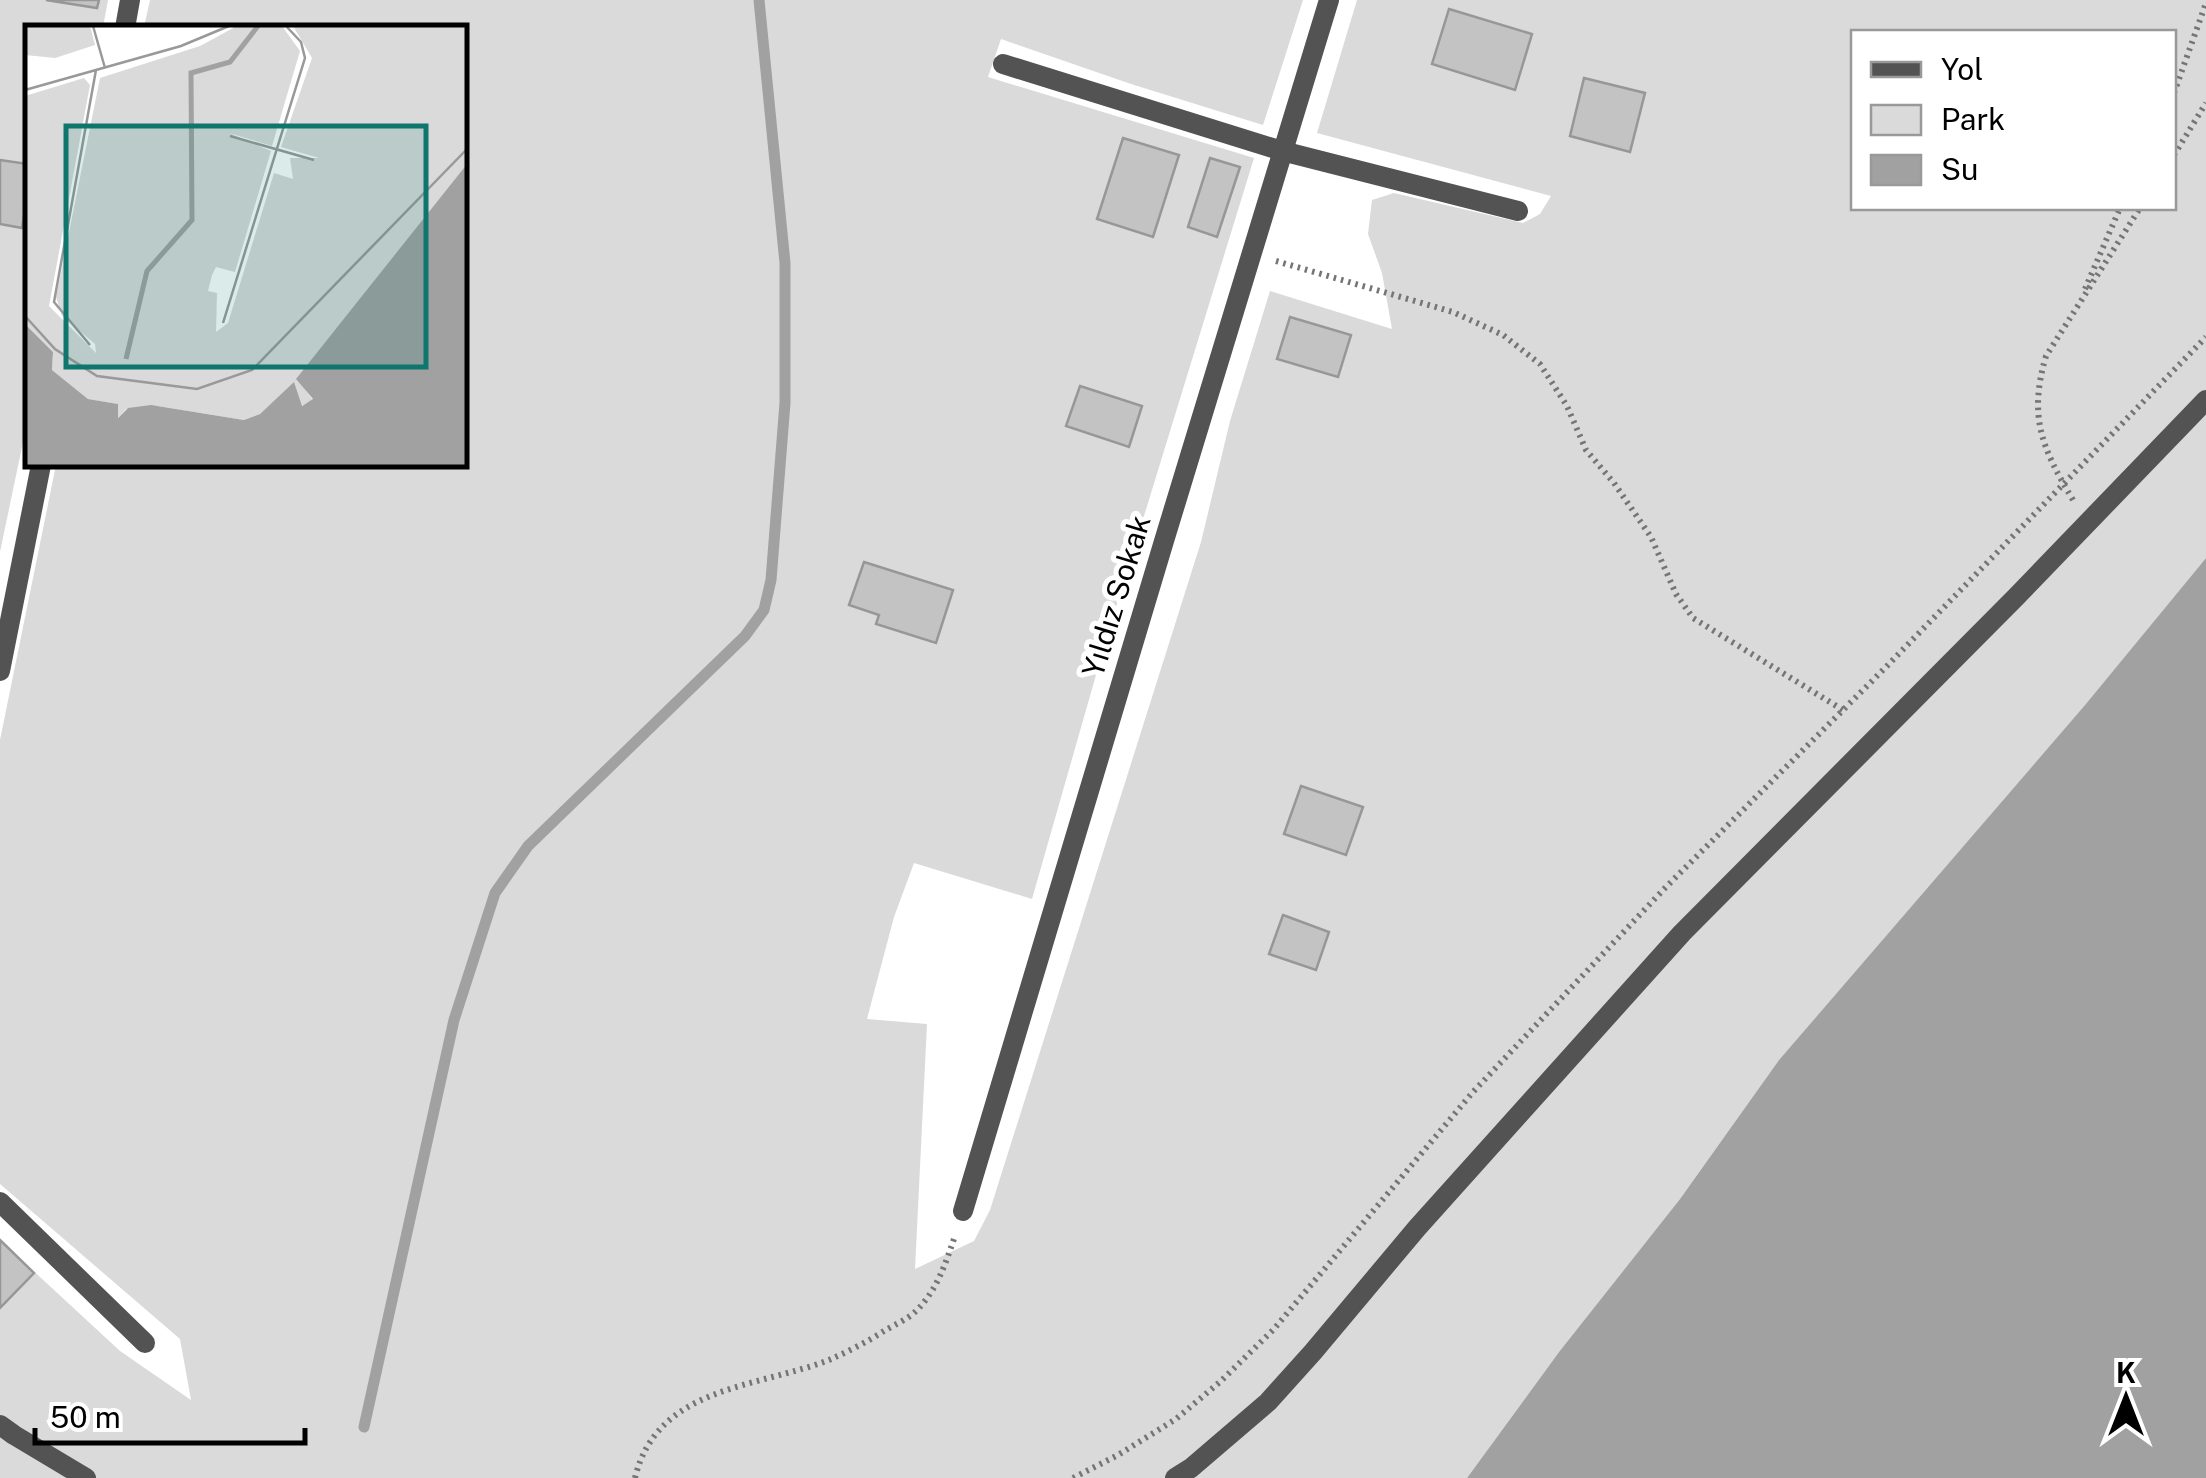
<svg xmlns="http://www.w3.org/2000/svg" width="2206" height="1478" viewBox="0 0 2206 1478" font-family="'Public Sans',sans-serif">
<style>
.green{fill:#dadada;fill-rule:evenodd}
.water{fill:#a1a1a1}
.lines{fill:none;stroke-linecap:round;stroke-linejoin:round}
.stream{stroke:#a1a1a1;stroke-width:11}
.building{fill:#c3c3c3;stroke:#979797;stroke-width:2.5}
.path{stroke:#757575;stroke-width:6;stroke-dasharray:2.5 5;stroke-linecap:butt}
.street{stroke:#535353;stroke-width:20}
.labels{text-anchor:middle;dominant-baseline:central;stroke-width:10;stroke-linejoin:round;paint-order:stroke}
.street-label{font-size:30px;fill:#000;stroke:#fff}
.inset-river{fill:none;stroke:#a1a1a1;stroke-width:5}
.inset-road{fill:none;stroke:#999;stroke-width:2.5}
.view{fill:#0f766e;fill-opacity:0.15;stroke:#0f766e;stroke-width:5}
.inset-edge{fill:none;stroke:#000;stroke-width:5}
</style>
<rect width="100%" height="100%" fill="#fff"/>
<!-- green -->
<g class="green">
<path d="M0 0H108L103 27 28 28 27 423 0 552Z"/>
<path d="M150 0H1303L1263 125 1131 84 1001 39 988 77 1254 158 1108 633 1032 899 914 863 894 917 867 1019 927 1024 915 1269 974 1241 990 1210 1201 542 1230 421 1270 291 1392 329 1382 273 1368 234 1372 200 1394 193 1523 223 1540 214 1551 196 1317 133 1357 0H2206V558L2085 705 1779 1060 1680 1199 1559 1352 1467 1478H0V1240L120 1351 191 1400 180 1339 0 1184V740L56 465H465V28L144 27ZM1854 32H2174V208H1854Z"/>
</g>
<!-- water -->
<path class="water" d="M2206 558V1478H1467L1559 1352 1680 1199 1779 1060 2085 705Z"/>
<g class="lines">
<!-- stream -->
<path class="stream" d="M364 1427 454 1020 495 893 528 846 745 636 764 610 771 580 785 403V263L759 0"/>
</g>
<!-- building -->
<g class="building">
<path d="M46 0H99L97 8Z"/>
<path d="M1449 9 1532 34 1515 90 1432 64Z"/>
<path d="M1584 78 1645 93 1630 152 1570 136Z"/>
<path d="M1123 138 1179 155 1153 237 1097 219Z"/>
<path d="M1210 158 1240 167 1217 237 1188 227Z"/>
<path d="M0 160 28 164V191L22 228 0 224Z"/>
<path d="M1290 317 1351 335 1338 377 1277 359Z"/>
<path d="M1080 386 1142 406 1129 447 1066 426Z"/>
<path d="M864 562 953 590 936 643 876 624 879 615 849 605Z"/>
<path d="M1301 786 1363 807 1346 855 1284 834Z"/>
<path d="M1283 915 1329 932 1316 970 1269 954Z"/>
<path d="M0 1240 34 1273 0 1308Z"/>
</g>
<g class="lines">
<!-- path -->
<g class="path">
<path d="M2174 93 2206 3"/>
<path d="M2174 155 2206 103"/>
<path d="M1276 261 1453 312 1503 335 1540 364 1567 406 1586 450 1614 483 1651 537 1676 594 1693 618 1843 710"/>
<path d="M2085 289 2120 208"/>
<path d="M2073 500C2042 448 2028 417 2046 356L2140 208"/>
<path d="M635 1478C657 1386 756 1388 829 1360 847 1352 867 1342 884 1331 894 1325 908 1319 916 1311 938 1289 945 1264 955 1236"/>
<path d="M1073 1478 1118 1455 1176 1419 1221 1381 1274 1329 1473 1092 1665 888 1886 667 2206 337"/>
</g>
<!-- street -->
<g class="street">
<path d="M125 28 130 0"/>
<path d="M1003 64 1282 151 1518 211"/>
<path d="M0 671 41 465"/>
<path d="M0 1202 145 1343"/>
<path d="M963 1211 1164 541 1329 0"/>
<path d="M0 1425 14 1435 86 1478"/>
<path d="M1175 1478 1191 1468 1268 1402 1313 1352 1417 1228 1682 933 2016 597 2206 400"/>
</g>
</g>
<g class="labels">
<!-- street labels -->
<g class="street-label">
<text transform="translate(1116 596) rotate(-73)">Yıldız Sokak</text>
</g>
</g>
<!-- overview -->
<g transform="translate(25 25)">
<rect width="442" height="442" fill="#fff"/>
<path d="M0 1H65L70 20 30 33 0 30ZM212 1H257L275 26 247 121 204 108 246 126 210 247 191 242 187 250 183 266 192 268 191 307 203 298 249 148 268 154 265 133H294L256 122 287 33 268 1H442V139L272 354 288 375 276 381 269 358 235 389 219 395 132 381 101 384 93 393 92 379 63 374 27 345 28 327 0 299V71L59 53 65 60 24 281 71 328 70 319 37 291 31 272 75 53 175 21Z" fill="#dadada"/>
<path d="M442 139V442H0V299L28 327 27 345 63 374 93 379V393L103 383 126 380 219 395 235 389 269 357 277 381 288 374 271 354Z" fill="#a1a1a1"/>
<path class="inset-river" d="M101 334 122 246 167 195 166 48 205 37 233 1"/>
<path class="inset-road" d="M68 1 80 43M0 65 156 21 204 1M205 111 289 135M0 291 30 324 72 351 172 364 227 345 443 123M198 298 280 33 276 17 261 1M65 320 29 277 71 45"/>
<path class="view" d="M41 101H401V342H41Z"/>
<rect width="442" height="442" class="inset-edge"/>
</g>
<!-- legend -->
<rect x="1851" y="30" width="325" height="180" fill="#ffffff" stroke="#999999" stroke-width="2.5"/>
<rect x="1871" y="62" width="50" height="15" fill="#535353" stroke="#999999" stroke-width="2.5"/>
<text x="1941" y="80" font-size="30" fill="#000000">Yol</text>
<rect x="1871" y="105" width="50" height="30" fill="#dadada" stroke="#999999" stroke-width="2.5"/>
<text x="1941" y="130" font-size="30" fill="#000000">Park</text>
<rect x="1871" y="155" width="50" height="30" fill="#a1a1a1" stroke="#999999" stroke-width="2.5"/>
<text x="1941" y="180" font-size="30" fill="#000000">Su</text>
<!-- north arrow -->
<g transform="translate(2126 1398)" stroke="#ffffff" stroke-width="8" paint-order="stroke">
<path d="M0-8L18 38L0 25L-18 38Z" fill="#000000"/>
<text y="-15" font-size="28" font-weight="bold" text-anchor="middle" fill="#000000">K</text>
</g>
<!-- scale -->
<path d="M35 1428v15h270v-15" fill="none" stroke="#000000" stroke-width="5"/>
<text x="50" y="1428" font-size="30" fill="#000000" stroke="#ffffff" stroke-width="8" paint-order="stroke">50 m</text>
</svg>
